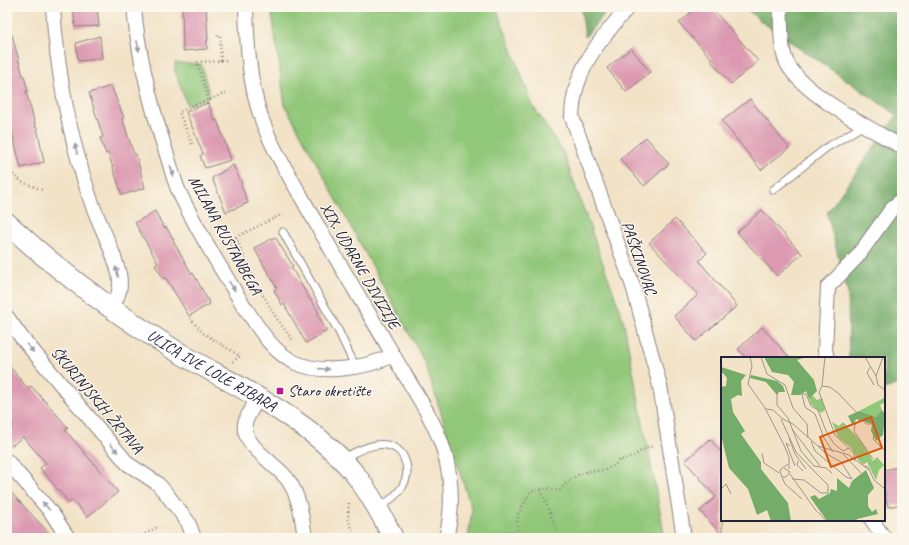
<svg xmlns="http://www.w3.org/2000/svg" width="909" height="545" viewBox="0 0 909 545" font-family="Caveat,sans-serif">
<style>
.green{fill:#91c779;stroke:#5a745a}
.forest{fill:#74ac69;stroke:#4b6752}
.building{fill:#dc99b1}
.lines{fill:none;stroke-linecap:round;stroke-linejoin:round}
.lane-casing{stroke:#8a8280;stroke-width:9}
.street-casing{stroke:#8a8280;stroke-width:16}
.secondary-casing{stroke:#8a8280;stroke-width:22}
.path{stroke:#8a8280;stroke-width:2.5;stroke-dasharray:1 3;stroke-linecap:butt}
.lane{stroke:#fff;stroke-width:7}
.street{stroke:#fff;stroke-width:14}
.secondary{stroke:#fff;stroke-width:20}
.oneway{fill:#9c9ca7}
.poi-dot{fill:#b5179e;stroke:#fbf7ec;stroke-width:1.5}
.labels{text-anchor:middle;dominant-baseline:central;stroke-width:3;stroke-linejoin:round;paint-order:stroke}
.street-label{font-size:16px;fill:#22223b;stroke:#fbf7ec}
.poi-label{font-size:16px;fill:#22223b;stroke:#fbf7ec;text-anchor:start}
.inset-road{fill:none;stroke:#9f958e;stroke-width:1}
.view{fill:#de560e;fill-opacity:0.15;stroke:#de560e;stroke-width:2}
.inset-edge{fill:none;stroke:#22223b;stroke-width:2}
</style>
<rect width="100%" height="100%" fill="#fbf7ec"/>
<filter id="ink" filterUnits="userSpaceOnUse"><feTurbulence type="fractalNoise" baseFrequency=".025" numOctaves="2"/><feDisplacementMap in="SourceGraphic" scale="8" xChannelSelector="R" yChannelSelector="G"/><feConvolveMatrix kernelMatrix="1 2 1 2 8 2 1 2 1" color-interpolation-filters="sRGB"/></filter>
<filter id="wash" filterUnits="userSpaceOnUse"><feTurbulence type="fractalNoise" baseFrequency=".012" numOctaves="4" result="noise"/><feDisplacementMap in="SourceGraphic" scale="16" xChannelSelector="R" yChannelSelector="G"/><feGaussianBlur stdDeviation="0.9" result="paint"/><feColorMatrix in="noise" values="0 0 0 0 0 0 0 0 0 0 0 0 0 0 0 0 0 1.4 0 .05"/><feComposite in="paint" operator="in"/></filter>
<g filter="url(#wash)">
<rect width="100%" height="100%" fill="#f2e2c6"/>
<!-- green -->
<g class="green">
<path d="M271 7H496L533 106 563 152 623 319 665 538H468L472 510 425 363 285 105Z"/>
<path d="M175 63 201 64 210 96 187 105 175 71Z"/>
</g>
<!-- forest -->
<g class="forest">
<path d="M581 7H610L585 37Z"/>
<path d="M744 7H902V383L884 389V358H849L848 294 827 213 897 115 762 22Z"/>
</g>
<g id="blocks">
<!-- building -->
<g class="building">
<path d="M73 7H97L99 26 75 27Z"/>
<path d="M182 7H206L208 40H207V49L183 51Z"/>
<path d="M697 7H711L758 61 731 84 711 61 712 59 679 23Z"/>
<path d="M12 35 23 76H24L28 91H26L36 128 37 127 44 162 21 168 10 124 7 125V36Z"/>
<path d="M100 36 102 59 78 61 76 43Z"/>
<path d="M631 48 650 72 626 92 607 68Z"/>
<path d="M111 86 124 118H122L134 154H136L145 188 122 195 108 153 106 154 100 138 103 137 89 93Z"/>
<path d="M750 99 789 148 761 170 722 121Z"/>
<path d="M208 103 215 121 217 120 231 160 205 168 200 156 203 154 186 112Z"/>
<path d="M646 137 669 164 644 186 620 159Z"/>
<path d="M233 165 242 184 241 185 248 203 226 212 212 178Z"/>
<path d="M762 210 802 254 777 276 737 232Z"/>
<path d="M155 211 164 228 166 227 174 240 173 241 192 274 193 273 210 304 189 316 166 278 164 279 155 265 158 263 135 223Z"/>
<path d="M675 219 707 253 699 261 737 306 696 341 674 316 698 295 649 243Z"/>
<path d="M275 237 293 266 291 267 310 300H311L319 313 317 314 327 331 306 343 284 304 282 305 274 290 277 288 254 248Z"/>
<path d="M762 327 790 358H746L738 349Z"/>
<path d="M7 363 28 389 31 386 53 410 68 428 65 430 118 492 87 517 73 500 69 503 40 468 46 463 23 437 7 449V432L14 426 7 417Z"/>
<path d="M710 439 722 453V535L700 511 716 497 685 461Z"/>
<path d="M902 466V504L888 507 884 490V470Z"/>
<path d="M7 488 32 515 54 538H7Z"/>
</g>
</g>
</g>
<g filter="url(#ink)">
<use href="#blocks" fill-opacity="0" stroke="#8a8280" stroke-width="1"/>
<g class="lines">
<defs>
<g id="lane">
<path d="M773 190 826 148 864 125"/>
<path d="M283 232 339 332 355 366"/>
<path d="M342 458C355 453 372 442 387 445 394 446 401 451 404 458 414 481 397 496 379 508"/>
</g>
<g id="street">
<path d="M53 7C57 71 69 134 89 195 97 221 113 247 119 274 122 288 118 297 111 308"/>
<path d="M134 7C138 56 150 102 165 149 170 163 173 178 179 192 196 228 221 269 242 303 257 325 271 352 296 363 323 375 368 368 393 355"/>
<path d="M246 7C247 44 249 82 261 117 271 146 287 172 302 198 332 253 365 306 396 360 413 389 434 419 444 451 452 479 453 510 446 538"/>
<path d="M628 7C599 41 573 70 572 117L633 286 660 386 684 538"/>
<path d="M780 7C782 24 779 49 788 65 806 96 870 128 902 147"/>
<path d="M7 317 22 338 128 464 157 483 165 492 188 522 194 538"/>
<path d="M827 358 825 350 828 287 857 257 893 207 902 200"/>
<path d="M257 398C254 406 249 413 246 420 237 443 277 464 288 480 300 497 302 518 305 538"/>
<path d="M7 461 51 512 68 538"/>
<path d="M872 520 884 538"/>
</g>
<g id="secondary">
<path id="s1" d="M7 223C58 271 113 312 173 349 236 387 312 419 358 478 372 497 383 517 393 538"/>
</g>
</defs>
<!-- lane casing -->
<use href="#lane" class="lane-casing"/>
<!-- street casing -->
<use href="#street" class="street-casing"/>
<!-- secondary casing -->
<use href="#secondary" class="secondary-casing"/>
<!-- path -->
<g class="path">
<path d="M221 61 227 60"/>
<path d="M209 100 197 62 221 61 220 35 214 36"/>
<path d="M192 144 179 112 228 92"/>
<path d="M7 169 22 182 42 190"/>
<path d="M236 237 251 274 275 316 293 341"/>
<path d="M232 254 230 241 232 239 283 214"/>
<path d="M190 318 203 333 240 356 232 362"/>
<path d="M541 490 560 538"/>
<path d="M349 503 348 519 356 538"/>
<path d="M138 538 159 526"/>
<path d="M516 538 518 514 531 491 548 488 555 491 560 490 569 480 578 475 590 471 605 470 615 465 618 461 632 457 646 448 654 446"/>
</g>
<!-- lane -->
<use href="#lane" class="lane"/>
<!-- street -->
<use href="#street" class="street"/>
<!-- secondary -->
<use href="#secondary" class="secondary"/>
</g>
<!-- one-way arrows -->
<defs><path id="oneway-solid" d="M-6-.8H1V-3.2L6.5 0L1 3.2V.8H-6Z"/></defs>
<g class="oneway">
<use href="#oneway-solid" transform="translate(138 46) rotate(78)"/>
<use href="#oneway-solid" transform="translate(76 149) rotate(-105)"/>
<use href="#oneway-solid" transform="translate(172 171) rotate(72)"/>
<use href="#oneway-solid" transform="translate(117 272) rotate(-105)"/>
<use href="#oneway-solid" transform="translate(232 286) rotate(57)"/>
<use href="#oneway-solid" transform="translate(30 348) rotate(50)"/>
<use href="#oneway-solid" transform="translate(324 369) rotate(4)"/>
<use href="#oneway-solid" transform="translate(114 448) rotate(49)"/>
<use href="#oneway-solid" transform="translate(46 506) rotate(-131)"/>
</g>
</g>
<!-- markers -->
<rect class="poi-dot" x="276" y="387" width="8" height="8" rx="2"/>
<g class="labels">
<!-- street labels -->
<g class="street-label">
<text transform="translate(225 235) rotate(61)">MILANA RUSTANBEGA</text>
<text transform="translate(639 258) rotate(71)">PAŠKINOVAC</text>
<text transform="translate(360 266) rotate(60)">XIX. UDARNE DIVIZIJE</text>
<text stroke="none"><textPath href="#s1" startOffset="253">ULICA IVE LOLE RIBARA</textPath></text>
<text transform="translate(97 400) rotate(50)">ŠKURINJSKIH ŽRTAVA</text>
</g>
<!-- poi labels -->
<g class="poi-label">
<text x="288" y="391">Staro okretište</text>
</g>
</g>
<!-- overview -->
<g transform="translate(721 357)">
<rect width="164" height="164" fill="#f2e2c6"/>
<path d="M91 38 96 43 101 41 104 53 100 56 90 47 88 42ZM163 41 164 45 159 48 161 53 155 60 138 54ZM111 65 118 69 122 65 140 84 152 104 156 100 163 108 158 113 155 123 146 105 142 108 138 104 130 91 117 80Z" fill="#91c779"/>
<path d="M43 0H85L76 3 93 23 96 34 88 42 85 34 79 38H70L73 25 67 18 51 15ZM0 10 25 18 20 24 21 39 17 38 10 42 12 55 24 74 20 77 40 105V112L67 146 70 164H50L46 153 36 158 27 132 8 111 0 78V30L5 29 6 21 0 14ZM30 18 56 24 62 29 64 35H58L56 38 45 25 29 21ZM161 53 164 57 162 78 155 84 150 74 151 67 135 62 132 69 127 59 138 54 155 60ZM145 113 153 131 147 138V149L151 155 155 152 157 157 136 162 135 164H106L89 140 94 138 98 142 109 136 110 132 116 134V121L128 131 131 124Z" fill="#74ac69"/>
<path class="inset-road" d="M29 0 31 9 27 27 44 51 62 86 68 100V112M40 0 46 17 64 28 72 51 86 67 87 81M144 0 155 19M162 0 155 19 157 28 164 33M149 10 146 16 153 28M101 29 104 0M56 33V48L67 61 80 94 93 109 105 111 111 116M45 52 52 53 62 62 72 67 97 89 128 98 148 113M60 62 75 95 90 111M164 66V83M155 69 152 82 164 94M71 72 99 109M68 81 74 97 85 112M90 84 94 94 125 120 131 122 120 105 104 96 96 88M69 89 65 86 74 109M112 95 103 81 94 57 84 50 81 37H85L90 49 97 53 105 74 113 87 122 94 128 91M41 96 43 106 58 116M122 97 140 116M152 102 133 74 134 68 140 61 145 67H159L163 72M77 104 76 108 82 114M134 104 133 96 114 78 98 35 101 29 109 30 117 36 141 61M143 109 147 110 153 123 164 132M63 111 69 115 65 120H61L59 115 60 112 67 107M69 117 96 155M61 120 64 127 81 142M71 122 83 123 100 136H107V128L90 111M0 132 5 127 10 137M97 155 105 164"/>
<path class="view" d="M150 60 161 91 110 110 99 80Z"/>
<rect width="164" height="164" class="inset-edge"/>
</g>
<!-- margin -->
<rect width="909" height="545" fill="none" stroke="#fbf7ec" stroke-width="24"/>
</svg>
